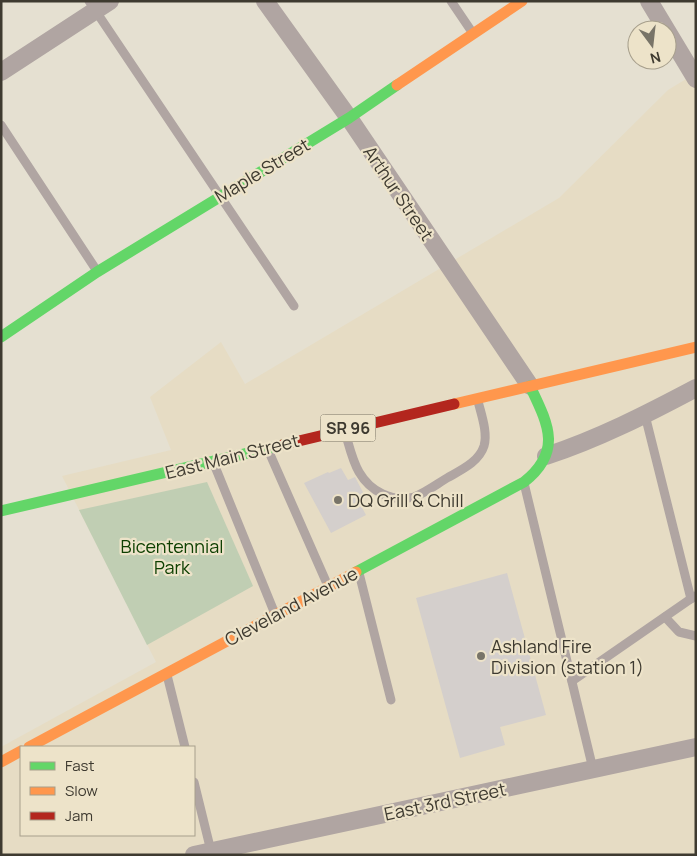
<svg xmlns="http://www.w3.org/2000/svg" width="697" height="856" viewBox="0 0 697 856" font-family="Manrope,sans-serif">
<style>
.built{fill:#e6dcc4;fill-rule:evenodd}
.green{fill:#c0ceb3}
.building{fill:#d4cfcc}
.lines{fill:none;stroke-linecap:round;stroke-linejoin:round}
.lane{stroke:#b0a5a2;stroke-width:9}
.street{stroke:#b0a5a2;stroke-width:18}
.fast{stroke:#63d668;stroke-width:11}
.slow{stroke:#ff974d;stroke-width:11}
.jam{stroke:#b3261e;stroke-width:11}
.poi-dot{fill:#787468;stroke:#ede3c9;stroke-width:2}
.labels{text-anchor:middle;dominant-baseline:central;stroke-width:4.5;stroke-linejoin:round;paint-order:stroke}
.shield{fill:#ede3c9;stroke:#726d5e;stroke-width:1}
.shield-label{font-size:16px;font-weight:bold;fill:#3e3a30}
.street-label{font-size:18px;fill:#3e3a30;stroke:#ede3c9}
.poi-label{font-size:18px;fill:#3e3a30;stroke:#ede3c9;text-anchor:start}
.park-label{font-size:18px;fill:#0e4002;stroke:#ede3c9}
</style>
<rect width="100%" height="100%" fill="#e5e0d1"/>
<!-- built -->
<path class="built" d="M696 73V855H1V747L156 662 62 476 171 450 150 397 221 342 245 384 559 198 668 90ZM21 747H194V835H21Z"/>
<!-- green -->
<path class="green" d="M207 482 253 586 147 645 79 510Z"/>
<!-- building -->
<g class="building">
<path d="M341 468 348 480 355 477 366 498 359 502 366 515 331 533 304 483 328 472 329 473Z"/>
<path d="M507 573 546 715 500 727 505 745 460 758 416 598Z"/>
</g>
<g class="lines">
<!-- lane -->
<g class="lane">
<path d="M89 1 294 306"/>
<path d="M451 1 472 32"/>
<path d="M1 125 97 271"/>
<path d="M645 415 691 599"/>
<path d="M345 432C349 445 352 460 359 472 370 491 392 503 414 497 425 493 437 484 447 478 461 470 479 462 484 446 488 432 481 414 478 401"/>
<path d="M269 452 328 586"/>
<path d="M214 464 275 614"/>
<path d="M524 483 593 769"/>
<path d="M359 573 391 700"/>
<path d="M665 617 679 632 696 636"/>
<path d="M167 675 185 747"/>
<path d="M572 681 695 596"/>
<path d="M194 782 211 851"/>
</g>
<!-- street -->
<g class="street">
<path d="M265 1 349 118 530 386"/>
<path d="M649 1 696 79"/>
<path d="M1 72 110 1"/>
<path d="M546 456C598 439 647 414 696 388"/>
<path d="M194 855 696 747"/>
</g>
<!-- fast -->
<g class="fast">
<path d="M1 337 97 272 349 118 397 85"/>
<path d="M1 511 282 445"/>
<path d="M356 572 524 482C563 451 548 424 530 386"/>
</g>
<!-- slow -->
<g class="slow">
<path d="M397 85 522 1"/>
<path d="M454 404 696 347"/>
<path d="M29 747 356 572"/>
<path d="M1 762 21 751"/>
</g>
<!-- jam -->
<path class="jam" d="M282 445 454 404"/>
</g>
<!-- markers -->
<g class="poi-dot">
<circle cx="338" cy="500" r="5"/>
<circle cx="481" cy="656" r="5"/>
</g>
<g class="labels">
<!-- shield labels -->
<rect class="shield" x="320.5" y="414.5" width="55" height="27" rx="4"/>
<g class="shield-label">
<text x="348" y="428">SR 96</text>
</g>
<!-- street labels -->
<g class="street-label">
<text transform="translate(262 170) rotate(-31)">Maple Street</text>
<text transform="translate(399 193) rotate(56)">Arthur Street</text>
<text transform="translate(232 456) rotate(-14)">East Main Street</text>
<text transform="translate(291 606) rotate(-28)">Cleveland Avenue</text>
<text transform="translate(445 801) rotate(-12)">East 3rd Street</text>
</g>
<!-- poi labels -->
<g class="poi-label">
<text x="348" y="500">DQ Grill &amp; Chill</text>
<text x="491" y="646">Ashland Fire<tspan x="491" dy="21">Division (station 1)</tspan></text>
</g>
<!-- park labels -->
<g class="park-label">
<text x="172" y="546">Bicentennial<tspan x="172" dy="21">Park</tspan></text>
</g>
</g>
<!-- border -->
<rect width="697" height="856" fill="none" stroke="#3e3a30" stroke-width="5"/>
<!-- legend -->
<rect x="20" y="746" width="175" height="90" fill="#ede3c9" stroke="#a79f8c"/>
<rect x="30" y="762" width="25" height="8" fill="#63d668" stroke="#a79f8c"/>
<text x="65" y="771" font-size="15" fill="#3e3a30">Fast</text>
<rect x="30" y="787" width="25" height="8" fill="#ff974d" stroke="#a79f8c"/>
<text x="65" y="796" font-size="15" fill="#3e3a30">Slow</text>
<rect x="30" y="812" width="25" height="8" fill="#b3261e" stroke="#a79f8c"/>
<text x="65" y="821" font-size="15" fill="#3e3a30">Jam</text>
<!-- north arrow -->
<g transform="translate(652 45) rotate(165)"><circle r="24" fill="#ede3c9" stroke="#a79f8c"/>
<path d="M0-4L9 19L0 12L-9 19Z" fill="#787468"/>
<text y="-8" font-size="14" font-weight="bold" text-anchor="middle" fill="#3e3a30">N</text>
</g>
</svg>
